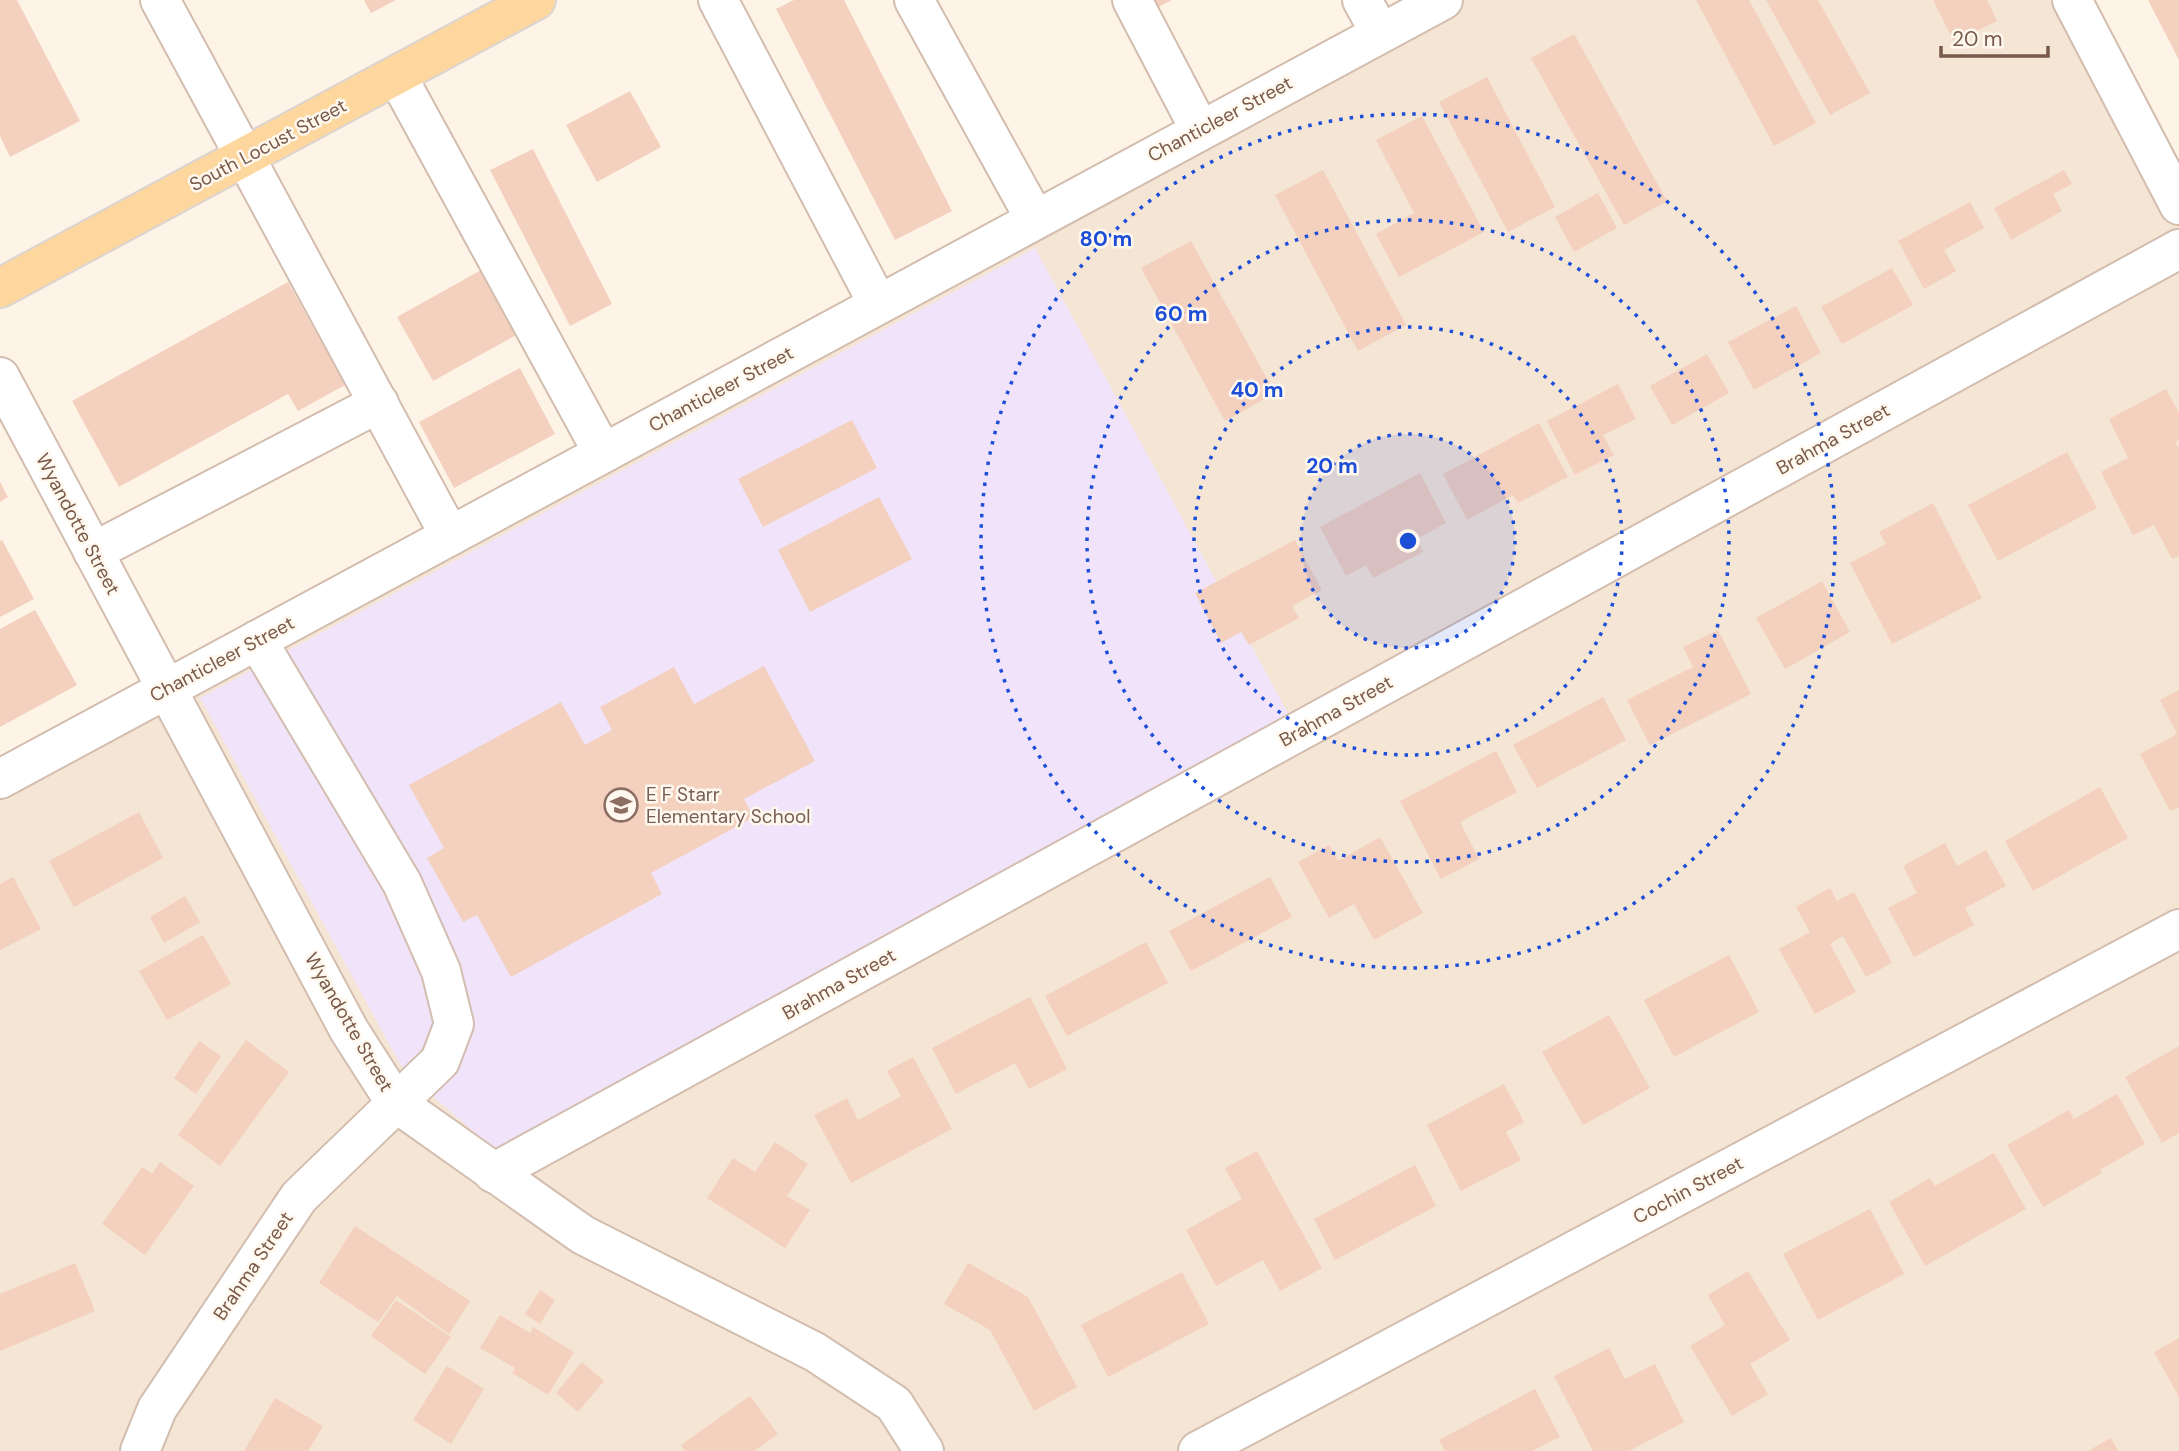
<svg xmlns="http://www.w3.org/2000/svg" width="2179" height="1451" viewBox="0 0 2179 1451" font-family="'DM Sans',sans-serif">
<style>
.residential{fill:#f5e5d5}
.education{fill:#f1e3f9}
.building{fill:#f3d1be}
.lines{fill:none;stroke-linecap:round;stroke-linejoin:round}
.minor-casing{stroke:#d2bdaf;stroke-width:42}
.major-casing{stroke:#dcd4d0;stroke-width:42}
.minor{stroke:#fff;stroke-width:38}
.major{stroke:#fdd79e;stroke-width:38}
.ring{fill:none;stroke:#1d4ed8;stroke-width:3.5;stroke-dasharray:3.5 7}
.labels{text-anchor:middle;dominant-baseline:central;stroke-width:5;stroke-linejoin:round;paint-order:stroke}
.street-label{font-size:19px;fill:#78594a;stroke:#fff8ee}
.education-label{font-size:19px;fill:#785e54;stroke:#fff8ee;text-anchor:start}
.centre{fill:#1d4ed8;stroke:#fff8ee;stroke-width:3.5}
.ring-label{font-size:21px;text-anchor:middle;font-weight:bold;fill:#1d4ed8;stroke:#fff8ee;stroke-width:5;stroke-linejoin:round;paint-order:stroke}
</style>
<rect width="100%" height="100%" fill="#fdf4e7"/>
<!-- residential -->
<path class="residential" d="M1442 0H2072L2179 204V1451H0V779Z"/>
<!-- education -->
<path class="education" d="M1035 248 1289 715 497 1152 404 1071 200 698Z"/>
<!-- building -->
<g class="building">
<path d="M0 0H17L80 121 10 157 0 136Z"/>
<path d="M364 0H396L371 13Z"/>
<path d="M794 0H844L952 211 895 240 776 9Z"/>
<path d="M1151 0H1172L1155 9Z"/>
<path d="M1696 0H1749L1816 123 1774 146Z"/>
<path d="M1766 0H1818L1870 93 1830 115Z"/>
<path d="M1933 0H1987L1997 21 1954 42Z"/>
<path d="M2148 0H2179V60Z"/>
<path d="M1574 34 1667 201 1624 225 1531 58Z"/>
<path d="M1487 77 1555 207 1508 232 1439 102Z"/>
<path d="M630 91 661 147 597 182 566 125Z"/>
<path d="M1422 116 1484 232 1399 277 1376 234 1414 213 1376 140Z"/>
<path d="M533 149 612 304 570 326 490 170Z"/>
<path d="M1323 170 1406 325 1358 351 1275 195Z"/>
<path d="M2064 170 2072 184 2053 194 2062 211 2011 240 1994 208Z"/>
<path d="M1598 193 1617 228 1574 252 1555 217Z"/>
<path d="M1970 202 1984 228 1944 250 1956 271 1924 289 1898 241Z"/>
<path d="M1191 241 1275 393 1225 421 1141 268Z"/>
<path d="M1892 268 1913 305 1842 344 1821 307Z"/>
<path d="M483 269 518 334 433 381 397 317Z"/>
<path d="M288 282 345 385 298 411 288 394 119 487 72 401Z"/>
<path d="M1796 306 1821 353 1754 390 1728 342Z"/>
<path d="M1707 354 1729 393 1672 425 1650 386Z"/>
<path d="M520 368 555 434 454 488 419 422Z"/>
<path d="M1618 384 1636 419 1603 435 1614 455 1575 475 1547 421Z"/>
<path d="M2166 389 2179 413V440L2175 442 2179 449V556L2172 559 2154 525 2133 535 2101 472 2128 458 2109 419Z"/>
<path d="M852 420 877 468 763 527 738 479Z"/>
<path d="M1539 423 1568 477 1518 503 1513 495 1467 520 1443 474Z"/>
<path d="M2067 452 2097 508 1998 561 1968 505Z"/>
<path d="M1420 473 1446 523 1417 539 1423 552 1373 578 1366 565 1346 576 1320 527Z"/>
<path d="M0 482 8 497 0 502Z"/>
<path d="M879 497 912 559 810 612 778 550Z"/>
<path d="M1933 503 1982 598 1892 644 1850 563 1886 544 1879 532Z"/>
<path d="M2 540 34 599 0 617V541Z"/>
<path d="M1295 540 1322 590 1292 606 1299 618 1249 645 1241 632 1221 643 1195 593Z"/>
<path d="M1822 581 1850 632 1785 669 1756 618Z"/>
<path d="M35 610 77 685 0 727V629Z"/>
<path d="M1718 630 1751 694 1650 745 1627 700 1693 667 1683 647Z"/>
<path d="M764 666 815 761 744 799 754 817 651 873 662 894 511 977 477 915 463 922 427 858 444 848 409 785 561 702 585 745 612 730 600 707 674 667 694 704Z"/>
<path d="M2179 690V807L2170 811 2140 754 2177 734 2160 700Z"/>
<path d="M1603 697 1626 740 1537 788 1513 745Z"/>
<path d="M1496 751 1517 792 1460 822 1479 859 1441 879 1400 801Z"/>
<path d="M2100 787 2128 838 2033 891 2005 841Z"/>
<path d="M139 812 163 858 74 907 49 861Z"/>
<path d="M1380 837 1423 913 1374 940 1354 904 1329 918 1298 862 1329 845 1338 861Z"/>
<path d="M1945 843 1957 866 1986 850 2006 886 1965 908 1974 925 1914 957 1888 908 1917 893 1903 866Z"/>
<path d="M13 877 41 929 0 950V884Z"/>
<path d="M1270 877 1292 917 1191 971 1169 931Z"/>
<path d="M1830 888 1837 901 1854 892 1892 963 1866 977 1843 936 1830 944 1856 992 1815 1014 1779 949 1810 932 1796 907Z"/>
<path d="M185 896 200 922 164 943 150 917Z"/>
<path d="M203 935 231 984 167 1020 139 971Z"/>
<path d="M1146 942 1168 983 1067 1036 1045 996Z"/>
<path d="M1729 955 1759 1012 1674 1057 1644 1000Z"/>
<path d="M1030 997 1067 1069 1029 1089 1015 1063 956 1094 932 1048Z"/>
<path d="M1609 1015 1650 1088 1583 1125 1542 1052Z"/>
<path d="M246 1040 289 1072 220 1166 178 1135Z"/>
<path d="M199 1041 221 1056 196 1094 174 1078Z"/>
<path d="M2179 1046V1133L2162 1143 2125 1077Z"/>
<path d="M913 1057 952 1129 851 1183 814 1115 847 1098 858 1120 901 1096 887 1071Z"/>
<path d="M1504 1084 1524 1122 1506 1132 1521 1160 1461 1191 1427 1125Z"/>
<path d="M2117 1094 2145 1144 2100 1170 2102 1173 2043 1207 2007 1145 2069 1110 2074 1119Z"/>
<path d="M775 1142 808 1164 787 1196 810 1210 785 1248 707 1198 733 1158 755 1172Z"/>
<path d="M1257 1151 1322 1268 1280 1291 1263 1260 1216 1286 1186 1230 1242 1199 1225 1168Z"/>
<path d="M1994 1153 2026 1209 1925 1266 1889 1202 1930 1178 1935 1186Z"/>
<path d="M160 1162 194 1186 145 1255 102 1224 142 1167 152 1174Z"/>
<path d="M1415 1165 1436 1206 1335 1260 1314 1219Z"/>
<path d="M1870 1209 1904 1274 1818 1320 1783 1254Z"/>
<path d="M355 1226 470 1301 449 1334 397 1296 378 1322 319 1283Z"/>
<path d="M75 1263 95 1311 0 1351V1294Z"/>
<path d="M968 1263 1028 1297 1077 1387 1034 1411 990 1330 944 1304Z"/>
<path d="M1748 1271 1790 1340 1750 1364 1768 1394 1732 1416 1690 1346 1725 1325 1708 1295Z"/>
<path d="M1182 1272 1209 1324 1108 1377 1081 1325Z"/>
<path d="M540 1290 555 1300 540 1324 525 1314Z"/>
<path d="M396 1300 451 1337 425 1374 371 1336Z"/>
<path d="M500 1315 530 1333 533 1327 574 1352 548 1395 512 1373 515 1368 480 1348Z"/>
<path d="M2179 1338V1397L2154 1352Z"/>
<path d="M1609 1348 1625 1379 1655 1364 1684 1422 1629 1451H1593L1554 1376Z"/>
<path d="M582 1362 604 1381 578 1412 556 1393Z"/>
<path d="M447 1366 484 1389 451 1444 413 1420Z"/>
<path d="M1535 1389 1560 1437 1532 1451H1445L1439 1440Z"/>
<path d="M750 1396 778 1434 754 1451H685L681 1445Z"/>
<path d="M275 1398 323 1426 308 1451H244Z"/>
<path d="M2111 1438 2118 1451H2088Z"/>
</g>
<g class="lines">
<defs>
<g id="minor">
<path d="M160 0 450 536"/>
<path d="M718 0 878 304"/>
<path d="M914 0 1035 219"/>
<path d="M1132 0 1200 130"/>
<path d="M1362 0 1380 33"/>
<path d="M2072 0 2179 205"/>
<path d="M397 76 603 453"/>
<path d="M0 377 349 1030 395 1102 583 1235 815 1352 894 1404 924 1451"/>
<path d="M93 552 379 403"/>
<path d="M0 779 1443 0"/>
<path d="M493 1173 2179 249"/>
<path d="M140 1451 157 1409 299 1197 440 1061 454 1024 441 971 402 883 257 640"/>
<path d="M1198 1451 2179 929"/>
</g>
<path id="major" d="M0 288 536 0"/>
</defs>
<!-- minor casing -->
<use href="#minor" class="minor-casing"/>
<!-- major casing -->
<use href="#major" class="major-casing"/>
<!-- minor -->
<use href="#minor" class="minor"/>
<!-- major -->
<use href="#major" class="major"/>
</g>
<!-- distance rings -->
<circle cx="1408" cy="541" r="107" fill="#1d4ed8" fill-opacity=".12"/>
<g class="ring">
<circle cx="1408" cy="541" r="107"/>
<circle cx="1408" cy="541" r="214"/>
<circle cx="1408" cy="541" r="321"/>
<circle cx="1408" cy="541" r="427"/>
</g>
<!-- icons -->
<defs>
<symbol id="school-ring" viewBox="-11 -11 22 22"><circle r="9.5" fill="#fff8ee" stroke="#8d6e63" stroke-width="1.5"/><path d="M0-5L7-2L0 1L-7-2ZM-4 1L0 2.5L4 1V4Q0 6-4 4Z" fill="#8d6e63"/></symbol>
</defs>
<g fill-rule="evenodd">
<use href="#school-ring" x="602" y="786" width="38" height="38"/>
</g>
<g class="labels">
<!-- street labels -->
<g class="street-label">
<text transform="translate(1220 119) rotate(-28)">Chanticleer Street</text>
<text transform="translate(268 145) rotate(-28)">South Locust Street</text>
<text transform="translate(721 389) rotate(-28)">Chanticleer Street</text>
<text transform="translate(1833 439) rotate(-29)">Brahma Street</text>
<text transform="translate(78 524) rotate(62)">Wyandotte Street</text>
<text transform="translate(222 659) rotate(-28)">Chanticleer Street</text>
<text transform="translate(1336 711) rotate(-29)">Brahma Street</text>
<text transform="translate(839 984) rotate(-29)">Brahma Street</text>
<text transform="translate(349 1022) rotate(60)">Wyandotte Street</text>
<text transform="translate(1688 1190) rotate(-28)">Cochin Street</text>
<text transform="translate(253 1266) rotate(-56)">Brahma Street</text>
</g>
<!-- education labels -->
<g class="education-label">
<text x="646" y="794">E F Starr<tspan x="646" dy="22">Elementary School</tspan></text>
</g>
</g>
<circle cx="1408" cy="541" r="10" class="centre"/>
<g class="ring-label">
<text x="1106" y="246">80 m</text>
<text x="1181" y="321">60 m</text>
<text x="1257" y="397">40 m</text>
<text x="1332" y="473">20 m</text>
</g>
<!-- scale -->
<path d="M1941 46v10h107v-10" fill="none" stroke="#78594a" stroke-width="3.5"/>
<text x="1952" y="46" font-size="21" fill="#78594a" stroke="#fff8ee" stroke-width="5" paint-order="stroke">20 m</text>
</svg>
